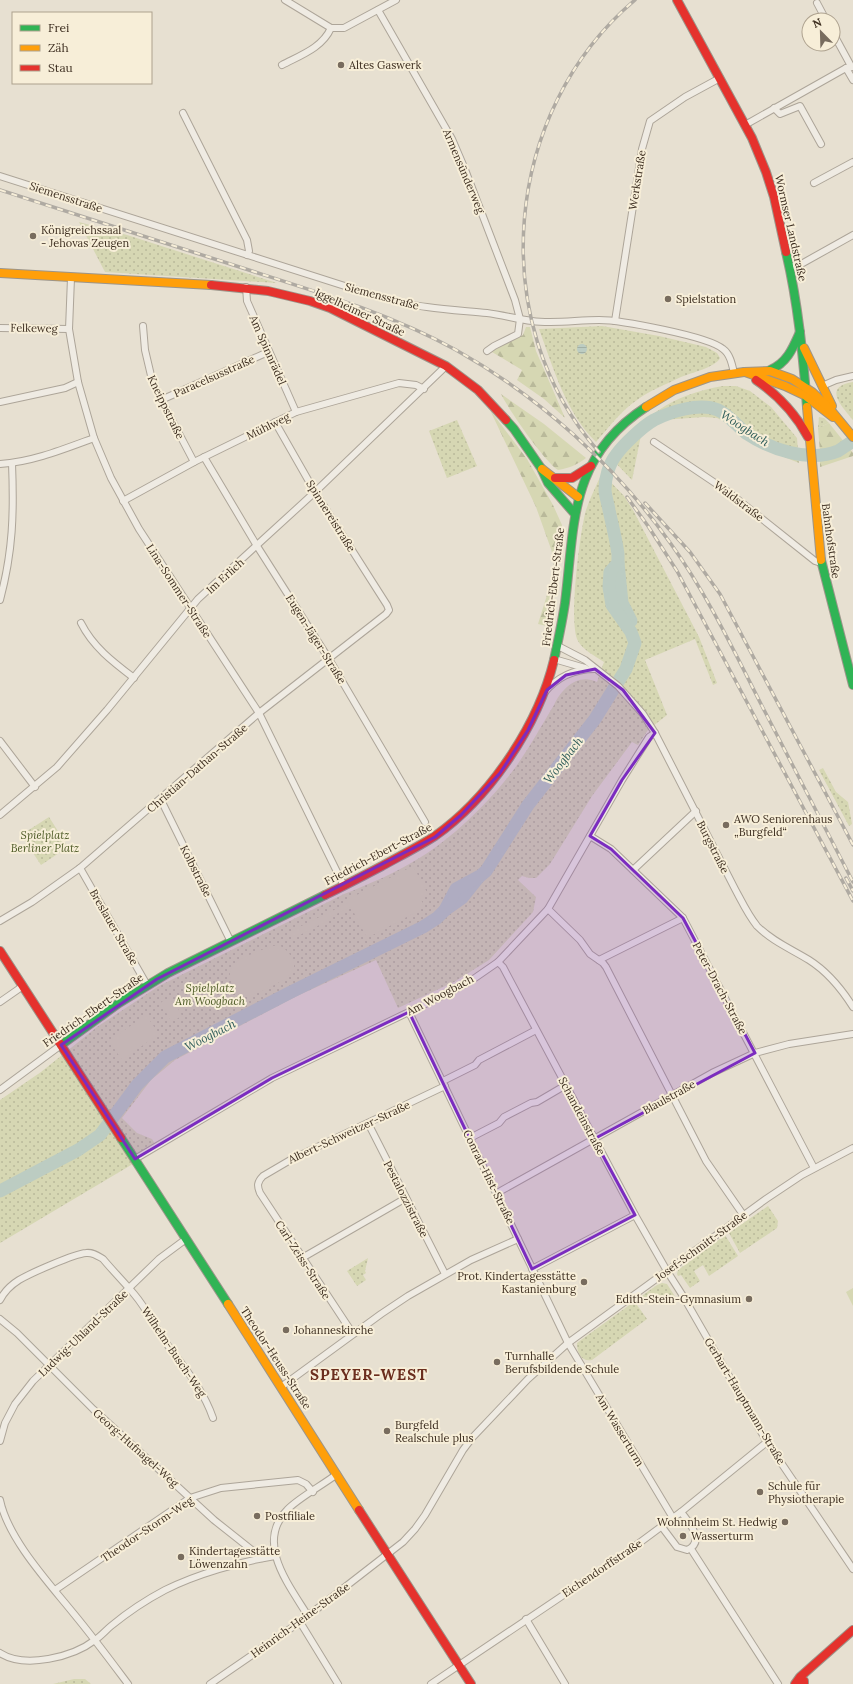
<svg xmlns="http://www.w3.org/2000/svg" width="853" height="1684" viewBox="0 0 853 1684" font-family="Lora,serif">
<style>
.green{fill:url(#green-dots)}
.forest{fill:url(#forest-firs)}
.pitch{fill:#d6d7b3}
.water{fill:url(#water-rules)}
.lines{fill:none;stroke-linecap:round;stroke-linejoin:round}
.river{stroke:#bcccc2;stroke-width:13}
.street-tunnel{stroke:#c5bcae;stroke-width:6;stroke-dasharray:6 3;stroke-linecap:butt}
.street-casing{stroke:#ada599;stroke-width:8}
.fast-casing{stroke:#9c958a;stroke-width:10}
.slow-casing{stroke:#9c958a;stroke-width:10}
.jam-casing{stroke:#9c958a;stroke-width:10}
.street{stroke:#efebe3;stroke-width:6}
.fast{stroke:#30b455;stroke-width:8}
.slow{stroke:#ff9f0a;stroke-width:8}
.jam{stroke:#e5322d;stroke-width:8}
.rail-casing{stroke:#afaaa2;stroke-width:3.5}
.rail{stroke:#f7eed8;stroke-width:2;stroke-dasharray:6;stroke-linecap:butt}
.marked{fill:#7b2cbf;fill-opacity:0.2;stroke:#7b2cbf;stroke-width:3;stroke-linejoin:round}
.poi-dot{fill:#786c5e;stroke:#f7eed8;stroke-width:1.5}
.labels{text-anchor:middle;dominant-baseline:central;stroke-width:4;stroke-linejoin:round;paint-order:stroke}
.poi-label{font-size:11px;fill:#3d2e20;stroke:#f7eed8;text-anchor:start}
.street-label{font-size:11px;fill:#3d2e20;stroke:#f7eed8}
.park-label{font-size:11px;font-style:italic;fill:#4d5a26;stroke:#f7eed8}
.water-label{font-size:12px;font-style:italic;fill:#2f5d5a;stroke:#f7eed8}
.district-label{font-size:15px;font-weight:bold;letter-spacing:1px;fill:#6b2e1e;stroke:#f7eed8}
</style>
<defs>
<pattern id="green-dots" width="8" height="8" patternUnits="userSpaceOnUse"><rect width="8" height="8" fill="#d6d7b3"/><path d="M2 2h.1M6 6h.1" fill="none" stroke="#b9b99a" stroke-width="1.8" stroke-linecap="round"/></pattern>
<pattern id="forest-firs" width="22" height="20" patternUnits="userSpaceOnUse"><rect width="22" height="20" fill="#d6d7b3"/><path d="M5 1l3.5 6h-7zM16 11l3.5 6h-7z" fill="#b9b99a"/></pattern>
<pattern id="water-rules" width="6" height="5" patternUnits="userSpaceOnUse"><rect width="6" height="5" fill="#bcccc2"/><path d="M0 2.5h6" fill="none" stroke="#a2b0a6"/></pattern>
</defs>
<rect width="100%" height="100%" fill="#e7e0d1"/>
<!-- green -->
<g class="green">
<path d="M79 222 127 235 277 283 105 272Z"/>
<path d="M602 326 659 336 706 347 717 353 720 358C716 367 691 373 681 377 667 384 650 390 637 400 621 411 609 427 596 442 566 413 553 367 539 329Z"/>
<path d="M853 382V420C842 406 822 387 853 382Z"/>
<path d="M723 386H736L750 391 771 407 797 438 799 463 759 447 727 423 717 418 704 417 662 420 650 426 641 435 632 480 609 456C644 417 670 395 723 386Z"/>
<path d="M819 417 824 418 829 423 818 428Z"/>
<path d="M457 420 477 466 447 478 429 431Z"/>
<path d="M602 473 624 496 633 510 699 637 717 683 713 685 695 639 645 660 667 715 648 730 638 745 632 742 592 796 550 864 536 878H529L522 876 518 880 536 897 533 912 489 960 454 982 398 1008 376 960 297 996 175 1060 151 1080 122 1118 137 1133 152 1139 158 1149 0 1243V1100L41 1072 97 1027 159 986 344 894C370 884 397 872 421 857 451 839 486 805 508 777 525 756 540 728 554 705 562 688 578 673 597 682L604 662C595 656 583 650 578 641 568 624 580 531 586 510 590 498 596 486 602 473Z"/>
<path d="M823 768 836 792 848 802 852 824 849 826 819 770Z"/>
<path d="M49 817 68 847 41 865 21 835Z"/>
<path d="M768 1206 778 1221 777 1228 740 1253 729 1233Z"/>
<path d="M725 1235 738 1256 709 1276 703 1265 694 1271 700 1281 690 1288 681 1275 678 1276 677 1274 678 1270Z"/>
<path d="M368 1258 365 1271 366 1273 363 1275 366 1280 357 1286 347 1271Z"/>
<path d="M662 1283 667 1284 676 1298 667 1305C658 1292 647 1297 637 1305L647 1319 592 1360C581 1362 577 1353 577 1343L581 1340 657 1285Z"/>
<path d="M74 1679H85L91 1684H53Z"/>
</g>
<!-- forest -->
<g class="forest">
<path d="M526 327H530L536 351 565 418 544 399 517 380 522 370 492 352V351L523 335Z"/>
<path d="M501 394 544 424 586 458C577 465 569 468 558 470 544 461 509 410 501 394Z"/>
<path d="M490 410 527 459 553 505 562 525 551 621 547 626 538 624 552 579 554 561 551 549 536 507Z"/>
<path d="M829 423 845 443 835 449 820 452 818 428Z"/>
<path d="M849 448 853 453V456L820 467V458L839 454Z"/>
</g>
<!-- pitch -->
<g class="pitch">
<path d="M413 866 428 894 420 898 424 905 418 911 367 938 351 907 330 917 331 919 298 936 297 934 293 936 291 931 348 903 347 900Z"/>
<path d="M278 945C287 948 299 962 292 972 286 980 261 993 251 995 247 996 243 995 239 994 232 987 226 974 233 965 238 958 268 947 278 945Z"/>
<path d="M172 997 182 1016 171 1022 161 1002Z"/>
<path d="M146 1015 159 1034 122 1060 109 1041Z"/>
<path d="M853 1288V1306L846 1292Z"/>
</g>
<!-- water -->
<circle class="water" cx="582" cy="349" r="5"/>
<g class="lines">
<!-- river -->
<g class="river">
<path d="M618 563 622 603 631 621"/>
<path d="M445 910 462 898 478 878"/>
<path d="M0 1191 78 1150 100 1135 137 1085 165 1057 291 992 423 927 437 918 445 910 456 889 480 876 486 871 528 805 595 719 626 669 635 643 631 632 612 605 609 587 610 572 618 563V554C616 539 612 524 609 510 608 503 605 496 605 489 605 478 609 464 616 455 623 445 643 426 654 420 670 412 699 402 718 410 729 415 737 426 746 433 770 449 809 463 838 451 843 448 848 444 853 441"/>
</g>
<!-- street-tunnel -->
<path class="street-tunnel" d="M425 822 431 832"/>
<defs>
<g id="street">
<path d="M285 0 331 28H344L396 0"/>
<path d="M817 3 826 20"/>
<path d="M378 10 452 139 464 167 515 300 520 319 518 334 494 346 487 351"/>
<path d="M833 33 851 66"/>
<path d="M282 65C301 55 322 48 331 28"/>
<path d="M846 68 853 80"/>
<path d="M774 108 780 114 800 106 821 144"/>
<path d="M183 113 247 240 249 251 247 255"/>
<path d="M745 125 846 68 853 67"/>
<path d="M0 176 373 295C391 300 409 305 427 307 447 310 467 311 487 313 502 315 517 319 532 321 554 324 577 320 599 320 620 320 708 336 723 349 730 354 732 364 734 373"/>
<path d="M814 183 853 162"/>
<path d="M790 267 803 263 853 235"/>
<path d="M71 278 69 329 78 382 94 438 111 478 139 529 259 713 344 886"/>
<path d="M246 287 247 301 251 310 296 412"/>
<path d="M615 321 642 149 650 121 685 97 720 78"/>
<path d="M143 326 145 350 153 384 194 462"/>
<path d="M0 328 69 329"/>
<path d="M822 386 836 380 853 376"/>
<path d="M161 400 268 352"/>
<path d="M0 402 65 388 78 382"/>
<path d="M654 442 727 491 815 561 821 563"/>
<path d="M204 457 257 546 329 659 425 822"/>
<path d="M0 464C32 462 64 449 94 438"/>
<path d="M123 501 194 462 296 412 399 383 416 385 424 389"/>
<path d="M0 600C13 551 14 513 12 463"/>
<path d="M81 623C93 647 113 662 134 678"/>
<path d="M558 646 585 660 618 686 643 714 655 733 735 889C742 902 748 915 757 926 772 941 791 949 809 960 828 972 841 988 853 1007"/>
<path d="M554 659 585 668"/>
<path d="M544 693C557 677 575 669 595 669"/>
<path d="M0 741 35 787"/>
<path d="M161 800 231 942"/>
<path d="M0 815 57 767 107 710 198 599 315 492 446 366"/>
<path d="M590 836 611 849 683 918 814 1168"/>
<path d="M80 868 147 985"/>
<path d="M633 870 696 811"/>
<path d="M548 909 580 940 590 954 603 963 606 967 706 1161 744 1216"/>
<path d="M0 921 32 902 80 868 259 713 386 614 389 610 387 605 315 492 275 422"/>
<path d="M599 960 683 918"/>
<path d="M498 962 503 967 635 1215 667 1271 683 1296 767 1442 853 1569"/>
<path d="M0 1002 23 986"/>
<path d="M409 1012 568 1343 673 1518"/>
<path d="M443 1081 475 1065 479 1060 536 1030"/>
<path d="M0 1090 61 1045"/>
<path d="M368 1123 445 1274"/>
<path d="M470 1138 499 1123 504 1117 531 1103 537 1102 566 1085"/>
<path d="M135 1159 272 1078 444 995 472 980 498 962 548 909 622 780 649 737 655 733"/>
<path d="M497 1193 712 1073 755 1053 789 1044 853 1034"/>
<path d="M302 1258 406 1198"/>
<path d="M532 1269 635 1215"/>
<path d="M0 1300C4 1292 11 1285 19 1280 31 1273 74 1254 86 1253 93 1252 98 1256 103 1259 113 1271 124 1282 134 1294 147 1309 155 1327 166 1343 184 1367 203 1389 213 1418"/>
<path d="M0 1319 17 1333 93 1409 214 1520 262 1558"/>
<path d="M353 1334 260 1193C257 1186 257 1182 263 1176L292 1159 445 1086"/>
<path d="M281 1387 381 1314 408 1296 471 1260 518 1239"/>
<path d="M0 1441 5 1423 15 1404 33 1381 159 1259 186 1239"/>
<path d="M0 1500C8 1539 49 1583 74 1614 93 1637 110 1660 128 1684"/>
<path d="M662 1527 677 1547 687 1550C706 1542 689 1522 681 1512"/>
<path d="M691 1549 778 1684"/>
<path d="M55 1590 190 1498 221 1488 298 1480 306 1484 313 1492"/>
<path d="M308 1616C289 1585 255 1543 287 1510 298 1498 323 1485 337 1474"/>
<path d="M526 1619 565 1684"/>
<path d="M300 1622 338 1684"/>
<path d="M0 1653C25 1669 73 1657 95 1640 101 1636 106 1630 111 1626 128 1612 146 1600 165 1590 197 1574 239 1562 275 1556"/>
<path d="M210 1684 300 1622 403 1542 415 1529 425 1515 463 1450 472 1438 528 1379 568 1343 766 1199 802 1175 853 1148"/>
<path d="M431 1684 623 1555 681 1512 767 1442"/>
</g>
<g id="fast">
<path d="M786 252C798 303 803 355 807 407"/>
<path d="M770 370C787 363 793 348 800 332"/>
<path d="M506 420 514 429 541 468 548 483 574 513"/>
<path d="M821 560 853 685"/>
<path d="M554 660C558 641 562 623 565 603 575 523 569 457 646 407"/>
<path d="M61 1045 119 1003 168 973 325 895"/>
<path d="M121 1138 228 1304"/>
</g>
<g id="slow">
<path d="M0 273 211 285"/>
<path d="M804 348 832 406"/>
<path d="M745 372 785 386 806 396 833 417"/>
<path d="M646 407 674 390 710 377 744 372 770 371 792 379 812 392 829 408 853 437"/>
<path d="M807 407 821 560"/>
<path d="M542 469 578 497"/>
<path d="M228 1304 359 1510"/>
</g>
<g id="jam">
<path d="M677 0 752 138 766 172 774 197 786 252"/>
<path d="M211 285 268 291 310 301 330 308 446 366 478 390 506 420"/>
<path d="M756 380C778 395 795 413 808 437"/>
<path d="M555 478H572L591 466"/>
<path d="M325 895C344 886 363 876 382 866 400 856 418 847 435 836 490 797 538 726 554 660"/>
<path d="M0 951 121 1138"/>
<path d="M359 1510 471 1684"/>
<path d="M804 1681V1684"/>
<path d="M795 1684 800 1677 853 1630"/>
</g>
</defs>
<!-- street casing -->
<use href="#street" class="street-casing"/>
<!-- fast casing -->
<use href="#fast" class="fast-casing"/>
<!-- slow casing -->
<use href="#slow" class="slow-casing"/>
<!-- jam casing -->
<use href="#jam" class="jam-casing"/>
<!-- street -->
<use href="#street" class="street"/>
<!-- fast -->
<use href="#fast" class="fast"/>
<!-- slow -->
<use href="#slow" class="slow"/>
<!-- jam -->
<use href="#jam" class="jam"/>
<defs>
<g id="rail">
<path d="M0 190C85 218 170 244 255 272 324 294 392 315 456 350 540 397 615 465 671 544 707 594 734 651 762 706 792 765 823 823 853 882"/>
<path d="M599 452C484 323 503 111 635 0"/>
<path d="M627 497 648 526 677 571 853 901"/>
<path d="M645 503 690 552 720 594 853 845"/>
<path d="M846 878 853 891"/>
</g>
</defs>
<!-- rail casing -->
<use href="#rail" class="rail-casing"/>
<!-- rail -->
<use href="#rail" class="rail"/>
</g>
<!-- marked area -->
<path class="marked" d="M595 669 623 690 655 733 622 780 590 836 611 849 683 918 755 1053 594 1139 635 1215 532 1269 409 1012 272 1078 135 1159 61 1045 157 979 435 837 461 815 500 773 528 730 547 690 566 675Z"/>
<!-- markers -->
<g class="poi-dot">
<circle cx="341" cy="65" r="4"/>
<circle cx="33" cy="236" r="4"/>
<circle cx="668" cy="299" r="4"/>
<circle cx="726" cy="825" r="4"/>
<circle cx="584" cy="1282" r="4"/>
<circle cx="749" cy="1299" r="4"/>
<circle cx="286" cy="1330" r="4"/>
<circle cx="497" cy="1362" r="4"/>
<circle cx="387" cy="1431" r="4"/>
<circle cx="760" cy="1492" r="4"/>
<circle cx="257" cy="1516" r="4"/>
<circle cx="785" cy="1522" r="4"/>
<circle cx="683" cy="1536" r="4"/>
<circle cx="181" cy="1557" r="4"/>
</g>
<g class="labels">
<!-- poi labels -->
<g class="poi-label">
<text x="349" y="65">Altes Gaswerk</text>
<text x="41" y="230">Königreichssaal<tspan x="41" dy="13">- Jehovas Zeugen</tspan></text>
<text x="676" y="299">Spielstation</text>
<text x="734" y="819">AWO Seniorenhaus<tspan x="734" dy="13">„Burgfeld“</tspan></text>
<text x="576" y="1276" text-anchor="end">Prot. Kindertagesstätte<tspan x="576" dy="13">Kastanienburg</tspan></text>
<text x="741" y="1299" text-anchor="end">Edith-Stein-Gymnasium</text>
<text x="294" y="1330">Johanneskirche</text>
<text x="505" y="1356">Turnhalle<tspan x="505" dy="13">Berufsbildende Schule</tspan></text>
<text x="395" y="1425">Burgfeld<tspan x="395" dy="13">Realschule plus</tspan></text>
<text x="768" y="1486">Schule für<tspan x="768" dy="13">Physiotherapie</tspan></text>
<text x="265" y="1516">Postfiliale</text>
<text x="777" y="1522" text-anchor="end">Wohnnheim St. Hedwig</text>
<text x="691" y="1536">Wasserturm</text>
<text x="189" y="1551">Kindertagesstätte<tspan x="189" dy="13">Löwenzahn</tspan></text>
</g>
<!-- street labels -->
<g class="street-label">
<text transform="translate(464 171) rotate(67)">Armensünderweg</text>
<text transform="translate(637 180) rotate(-81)">Werkstraße</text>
<text transform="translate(66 197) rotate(18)">Siemensstraße</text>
<text transform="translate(791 228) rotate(77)">Wormser Landstraße</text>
<text transform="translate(382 296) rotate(15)">Siemensstraße</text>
<text transform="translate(360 312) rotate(25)">Iggelheimer Straße</text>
<text transform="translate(34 328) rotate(1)">Felkeweg</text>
<text transform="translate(268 350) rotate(66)">Am Spinnrädel</text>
<text transform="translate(214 376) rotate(-24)">Paracelsusstraße</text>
<text transform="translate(166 407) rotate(64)">Kneippstraße</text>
<text transform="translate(268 426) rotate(-26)">Mühlweg</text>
<text transform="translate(739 501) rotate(37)">Waldstraße</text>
<text transform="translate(331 516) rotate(58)">Spinnereistraße</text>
<text transform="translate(831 541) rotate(82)">Bahnhofstraße</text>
<text transform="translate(225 576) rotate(-42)">Im Erlich</text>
<text transform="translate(553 587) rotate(-83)">Friedrich-Ebert-Straße</text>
<text transform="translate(179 591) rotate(57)">Lina-Sommer-Straße</text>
<text transform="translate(316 639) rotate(58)">Eugen-Jäger-Straße</text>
<text transform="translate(197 768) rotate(-41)">Christian-Dathan-Straße</text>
<text transform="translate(713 847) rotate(63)">Burgstraße</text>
<text transform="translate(378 854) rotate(-28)">Friedrich-Ebert-Straße</text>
<text transform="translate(196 871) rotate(63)">Kolbstraße</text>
<text transform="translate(114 927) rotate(60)">Breslauer Straße</text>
<text transform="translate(720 988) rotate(62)">Peter-Drach-Straße</text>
<text transform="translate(440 995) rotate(-28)">Am Woogbach</text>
<text transform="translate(93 1010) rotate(-35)">Friedrich-Ebert-Straße</text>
<text transform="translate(669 1097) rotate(-29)">Blaulstraße</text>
<text transform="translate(582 1116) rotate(62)">Schandeinstraße</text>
<text transform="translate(349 1132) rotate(-25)">Albert-Schweitzer-Straße</text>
<text transform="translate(489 1177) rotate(64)">Conrad-Hist-Straße</text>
<text transform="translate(406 1199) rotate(63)">Pestalozzistraße</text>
<text transform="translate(701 1246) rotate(-36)">Josef-Schmitt-Straße</text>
<text transform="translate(303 1260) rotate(57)">Carl-Zeiss-Straße</text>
<text transform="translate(83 1333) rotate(-44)">Ludwig-Uhland-Straße</text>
<text transform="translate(174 1352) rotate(56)">Wilhelm-Busch-Weg</text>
<text transform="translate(276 1358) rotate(57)">Theodor-Heuss-Straße</text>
<text transform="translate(745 1401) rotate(59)">Gerhart-Hauptmann-Straße</text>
<text transform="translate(620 1430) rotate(59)">Am Wasserturm</text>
<text transform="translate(136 1448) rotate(42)">Georg-Hufnagel-Weg</text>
<text transform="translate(147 1529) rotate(-34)">Theodor-Storm-Weg</text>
<text transform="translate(602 1568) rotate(-34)">Eichendorffstraße</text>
<text transform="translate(300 1620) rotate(-36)">Heinrich-Heine-Straße</text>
</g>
<!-- park labels -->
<g class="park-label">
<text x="45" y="835">Spielplatz<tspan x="45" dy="13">Berliner Platz</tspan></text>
<text x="210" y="988">Spielplatz<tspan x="210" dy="13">Am Woogbach</tspan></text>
</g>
<!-- water labels -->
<g class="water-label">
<text transform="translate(745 428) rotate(33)">Woogbach</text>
<text transform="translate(563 760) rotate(-52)">Woogbach</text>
<text transform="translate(210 1035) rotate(-27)">Woogbach</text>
</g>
<!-- district labels -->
<g class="district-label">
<text x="369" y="1374">SPEYER-WEST</text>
</g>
</g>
<!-- legend -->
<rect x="12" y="12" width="140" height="72" fill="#f7eed8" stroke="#ada18e"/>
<rect x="20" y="25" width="20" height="6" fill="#30b455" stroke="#ada18e"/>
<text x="48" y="32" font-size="12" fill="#3d2e20">Frei</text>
<rect x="20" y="45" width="20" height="6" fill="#ff9f0a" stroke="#ada18e"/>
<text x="48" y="52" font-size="12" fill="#3d2e20">Zäh</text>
<rect x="20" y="65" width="20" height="6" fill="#e5322d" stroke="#ada18e"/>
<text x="48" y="72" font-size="12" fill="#3d2e20">Stau</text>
<!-- north arrow -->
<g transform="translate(821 32) rotate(337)"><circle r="19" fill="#f7eed8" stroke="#ada18e"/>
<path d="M0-3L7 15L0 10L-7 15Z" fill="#786c5e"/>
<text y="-6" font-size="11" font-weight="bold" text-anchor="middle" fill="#3d2e20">N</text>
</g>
</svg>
